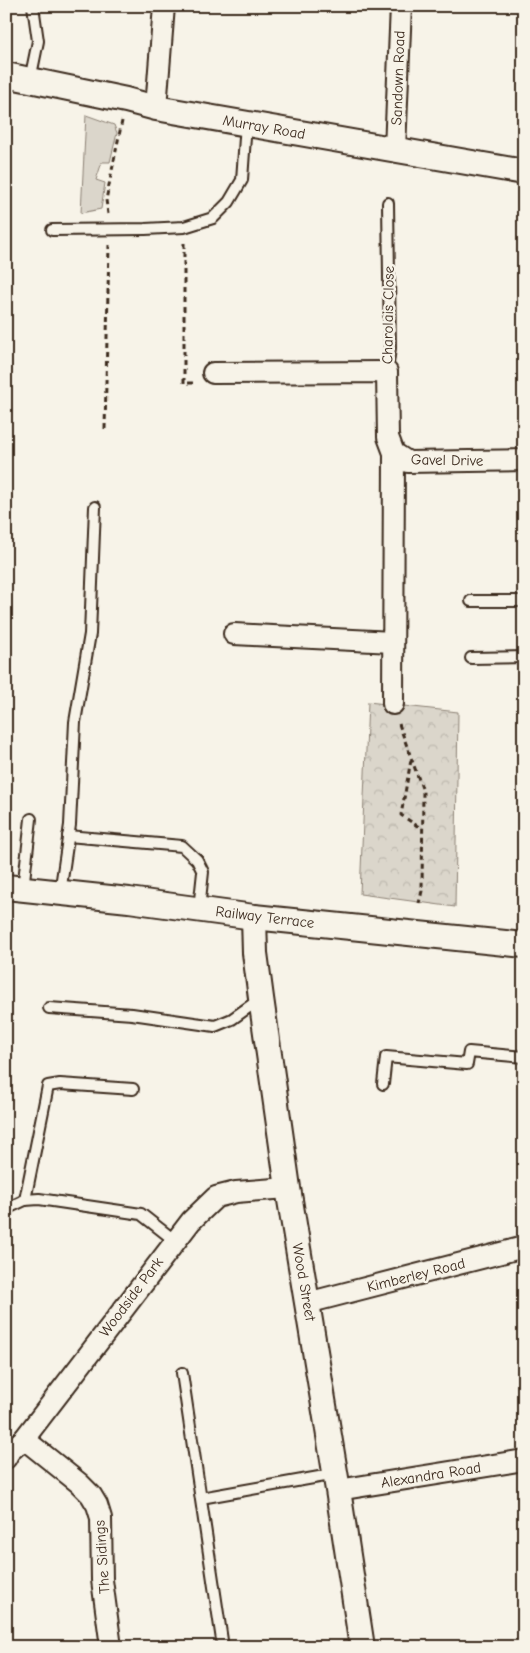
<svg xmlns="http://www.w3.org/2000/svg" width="530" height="1653" viewBox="0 0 530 1653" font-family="'Comic Neue',sans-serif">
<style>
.grass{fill:#dbd6cb;stroke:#8b8074}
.forest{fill:url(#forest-crowns);stroke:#8b8074}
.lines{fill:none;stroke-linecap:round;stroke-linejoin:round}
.service-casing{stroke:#3b2a1e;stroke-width:14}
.minor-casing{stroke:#3b2a1e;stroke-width:24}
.tertiary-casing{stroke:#3b2a1e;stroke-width:28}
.path{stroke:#3b2a1e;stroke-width:3;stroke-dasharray:5 4;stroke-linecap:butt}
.service{stroke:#f7f3e8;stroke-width:10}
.minor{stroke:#f7f3e8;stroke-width:20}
.tertiary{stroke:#f7f3e8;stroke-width:24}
.labels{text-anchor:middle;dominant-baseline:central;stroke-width:5;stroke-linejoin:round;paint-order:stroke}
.street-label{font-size:15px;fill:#3b2a1e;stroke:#f7f3e8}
</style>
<defs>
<pattern id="forest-crowns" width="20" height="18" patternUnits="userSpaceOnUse" patternTransform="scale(1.25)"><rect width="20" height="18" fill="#dbd6cb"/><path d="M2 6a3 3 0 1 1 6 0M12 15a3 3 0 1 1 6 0" fill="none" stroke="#bdb8ae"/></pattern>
</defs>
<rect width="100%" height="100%" fill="#f7f3e8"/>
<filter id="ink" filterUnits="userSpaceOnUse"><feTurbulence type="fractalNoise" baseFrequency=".02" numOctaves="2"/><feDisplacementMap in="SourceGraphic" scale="10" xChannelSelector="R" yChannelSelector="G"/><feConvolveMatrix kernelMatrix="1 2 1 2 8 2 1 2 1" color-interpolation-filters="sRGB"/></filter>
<g filter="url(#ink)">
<!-- grass -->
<path class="grass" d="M86 115 114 125 117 133 110 162H102L96 180 105 183 101 209 81 213Z"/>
<!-- forest -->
<path class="forest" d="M368 702 458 712 455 907 360 894Z"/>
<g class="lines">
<defs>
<g id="service">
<path d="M30 80 38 41 33 6"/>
<path d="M52 230 145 229 184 227 213 218 229 202 242 180 246 123"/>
<path d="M387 372 390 348 388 203"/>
<path d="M471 601H524"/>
<path d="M471 658 524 657"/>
<path d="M68 836 182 846 197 860 203 872 199 909"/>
<path d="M23 889 31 819"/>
<path d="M60 893 70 825 75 722 90 634 95 507"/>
<path d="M49 1008 132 1014 215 1026 232 1019 260 999"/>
<path d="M383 1084 386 1057 467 1064 469 1052 524 1057"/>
<path d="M25 1200 48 1086 60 1084 133 1089"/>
<path d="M6 1214 8 1208 25 1200 39 1199 141 1214 174 1240"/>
<path d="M182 1373 223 1647"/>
<path d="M201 1498 336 1474"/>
</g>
<g id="minor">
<path d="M156 108 164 6"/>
<path d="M395 149 401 6"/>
<path d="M213 373 387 372 388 437 394 453 408 462 524 460"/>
<path d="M234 634 393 642"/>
<path d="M393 704 394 453"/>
<path d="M307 1303 524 1247"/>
<path d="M24 1439 79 1483 91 1495 97 1505 101 1518 102 1580 111 1647"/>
<path d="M6 1458 9 1452 24 1439 191 1221 216 1197 236 1192 288 1188"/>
<path d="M338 1490 524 1460"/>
</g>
<g id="tertiary">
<path d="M6 75 126 100 156 108 524 172"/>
<path d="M6 887 129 900 254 917 524 945"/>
<path d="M254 917 255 953 261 998 288 1188 338 1490 362 1647"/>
</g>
</defs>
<!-- service casing -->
<use href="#service" class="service-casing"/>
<!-- minor casing -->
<use href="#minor" class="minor-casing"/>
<!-- tertiary casing -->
<use href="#tertiary" class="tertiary-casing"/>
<!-- path -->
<g class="path">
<path d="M108 214 106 200 122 121"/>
<path d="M184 243V383H195"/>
<path d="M105 429 109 245"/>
<path d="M399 724 423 791 422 891 419 903"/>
<path d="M411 760 401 815 422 829"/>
</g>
<!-- service -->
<use href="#service" class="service"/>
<!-- minor -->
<use href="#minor" class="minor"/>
<!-- tertiary -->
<use href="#tertiary" class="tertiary"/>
</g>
</g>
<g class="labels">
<!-- street labels -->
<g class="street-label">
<text transform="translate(398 78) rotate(-88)">Sandown Road</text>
<text transform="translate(264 127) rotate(10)">Murray Road</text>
<text transform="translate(388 315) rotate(-89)">Charolais Close</text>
<text transform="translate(447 460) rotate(1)">Gavel Drive</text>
<text transform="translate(265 917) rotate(7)">Railway Terrace</text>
<text transform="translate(416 1275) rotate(-14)">Kimberley Road</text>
<text transform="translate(304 1282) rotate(80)">Wood Street</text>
<text transform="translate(131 1297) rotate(-53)">Woodside Park</text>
<text transform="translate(431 1475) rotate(-9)">Alexandra Road</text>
<text transform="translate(102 1557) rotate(-94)">The Sidings</text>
</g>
</g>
<!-- margin -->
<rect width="530" height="1653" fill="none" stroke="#f7f3e8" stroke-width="25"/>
<rect x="12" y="12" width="505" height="1628" fill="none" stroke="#3b2a1e" stroke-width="2" filter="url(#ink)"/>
</svg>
